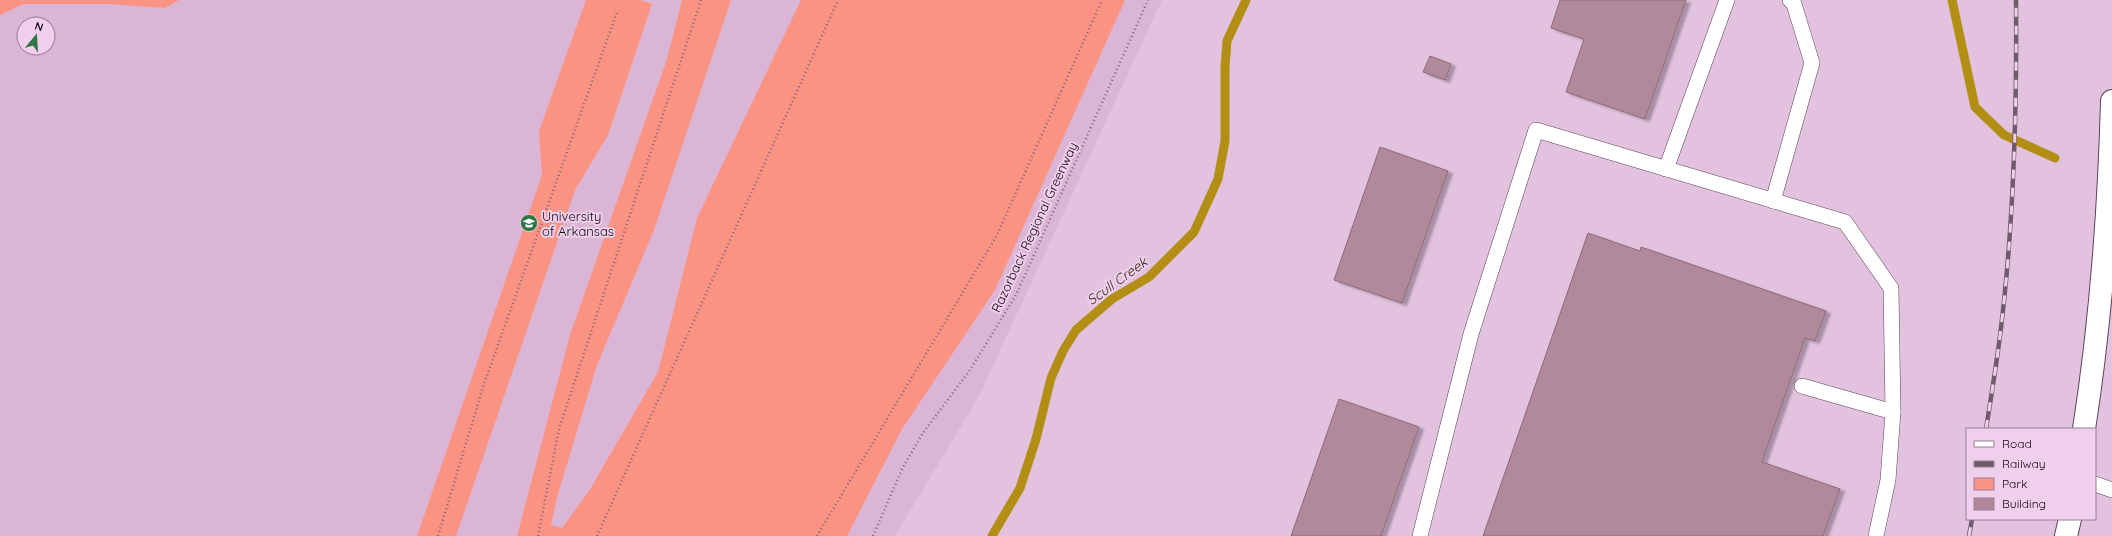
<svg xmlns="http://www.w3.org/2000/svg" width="2112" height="536" viewBox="0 0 2112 536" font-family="Quicksand,sans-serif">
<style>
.built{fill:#dbb5d6;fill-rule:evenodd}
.green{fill:#fb9382}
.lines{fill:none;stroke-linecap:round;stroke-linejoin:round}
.stream{stroke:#b28f14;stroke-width:9}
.building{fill:#b0899a;stroke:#8e697a;filter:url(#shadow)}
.service-casing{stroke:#5e435b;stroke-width:16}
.secondary-casing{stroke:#5e435b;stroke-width:24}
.path{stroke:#7e687b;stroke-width:2.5;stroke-dasharray:1 3;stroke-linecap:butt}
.service{stroke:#fff;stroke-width:15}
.secondary{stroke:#fff;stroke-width:22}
.rail-casing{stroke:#705b6d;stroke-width:4.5}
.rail{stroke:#efcfeb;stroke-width:3;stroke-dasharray:9;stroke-linecap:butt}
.labels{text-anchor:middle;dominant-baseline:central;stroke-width:4;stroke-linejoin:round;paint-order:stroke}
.poi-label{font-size:13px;fill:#130812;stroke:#efcfeb;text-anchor:start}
.street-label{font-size:13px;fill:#130812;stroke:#efcfeb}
.water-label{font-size:14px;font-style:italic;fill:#342c15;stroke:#efcfeb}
</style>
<defs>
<filter id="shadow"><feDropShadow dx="4.5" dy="2.5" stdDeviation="1" flood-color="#0004"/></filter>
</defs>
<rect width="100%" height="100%" fill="#e2c2de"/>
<!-- built -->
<path class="built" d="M0 0H1162L978 398 895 536H0ZM24 24H48V48H24Z"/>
<!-- green -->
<g class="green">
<path d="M0 0H179L165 8 108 4H24L0 15Z"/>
<path d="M586 0H640L652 4 608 135 575 190 456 536H417L542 175 539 131Z"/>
<path d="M682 0H731L654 230 597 365 557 497 551 525 562 528 589 491 658 372 697 218 801 0H1125L995 290 902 429 847 536H517L570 335 667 59Z"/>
</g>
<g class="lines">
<!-- stream -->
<g class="stream">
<path d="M1952 0 1975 107 2004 135 2055 158"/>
<path d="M992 536 1020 488 1036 439 1051 378 1063 351 1076 330 1112 299 1149 277 1194 232 1218 179 1225 141V67L1227 41 1246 0"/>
</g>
</g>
<!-- building -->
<g class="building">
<path d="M1560 0H1686L1645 119 1566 92 1584 39 1551 28Z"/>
<path d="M1430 56 1451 64 1445 80 1423 72Z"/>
<path d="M1380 147 1448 171 1402 303 1334 280Z"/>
<path d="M1588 233 1640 251 1641 247 1826 311 1815 341 1805 338 1762 462 1840 489 1823 536H1483Z"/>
<path d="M1339 399 1419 427 1381 536H1291Z"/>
</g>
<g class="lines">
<defs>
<g id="service">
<path d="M1666 169 1727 0"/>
<path d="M1773 201 1812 63 1794 4 1790 0"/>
<path d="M1802 386 1893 412"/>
<path d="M2095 484 2112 490"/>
<path d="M1420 536 1471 334 1536 130 1845 222 1891 288 1893 412 1888 480 1876 536"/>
</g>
<g id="secondary">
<path d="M2084 429C2101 320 2109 211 2112 101"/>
<path d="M2066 536 2070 519"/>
</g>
</defs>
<!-- service casing -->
<use href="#service" class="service-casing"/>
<!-- secondary casing -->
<use href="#secondary" class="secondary-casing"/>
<!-- path -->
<g class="path">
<path d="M438 536 483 387 617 12"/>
<path d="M538 536 559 429 701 0"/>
<path d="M597 536 838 0"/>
<path d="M817 536 997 235 1102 0"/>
<path d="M873 536 903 467 923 433 970 370 1016 295 1148 0"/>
</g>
<!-- service -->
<use href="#service" class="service"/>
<!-- secondary -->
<use href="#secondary" class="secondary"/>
<defs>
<g id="rail">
<path d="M1986 429C1991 398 1996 367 2000 336 2014 225 2017 112 2016 0"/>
<path d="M1969 536 1972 519"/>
</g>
</defs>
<!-- rail casing -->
<use href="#rail" class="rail-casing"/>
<!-- rail -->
<use href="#rail" class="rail"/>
</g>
<!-- icons -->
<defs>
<symbol id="university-disc" viewBox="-11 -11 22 22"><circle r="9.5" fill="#2f7643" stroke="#efcfeb"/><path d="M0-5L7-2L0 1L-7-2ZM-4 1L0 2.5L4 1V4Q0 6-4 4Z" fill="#fff"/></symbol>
</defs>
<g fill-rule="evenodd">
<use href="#university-disc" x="519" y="213" width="20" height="20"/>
</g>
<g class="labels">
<!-- poi labels -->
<g class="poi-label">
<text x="542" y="216">University<tspan x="542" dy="15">of Arkansas</tspan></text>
</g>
<!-- street labels -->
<g class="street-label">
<text transform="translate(1034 227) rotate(-65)">Razorback Regional Greenway</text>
</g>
<!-- water labels -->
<g class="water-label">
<text transform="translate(1117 281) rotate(-36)">Scull Creek</text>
</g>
</g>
<!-- legend -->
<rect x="1966" y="428" width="130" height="92" fill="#efcfeb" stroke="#977f94"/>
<rect x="1974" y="441" width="20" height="6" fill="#ffffff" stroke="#977f94"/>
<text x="2002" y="448" font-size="12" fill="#130812">Road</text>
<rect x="1974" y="461" width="20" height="6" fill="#705b6d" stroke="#977f94"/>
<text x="2002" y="468" font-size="12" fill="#130812">Railway</text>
<rect x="1974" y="478" width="20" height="12" fill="#fb9382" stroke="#977f94"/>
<text x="2002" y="488" font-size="12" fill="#130812">Park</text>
<rect x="1974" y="498" width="20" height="12" fill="#b0899a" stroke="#977f94"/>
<text x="2002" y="508" font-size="12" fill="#130812">Building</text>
<!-- north arrow -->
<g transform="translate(36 36) rotate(18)"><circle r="19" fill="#efcfeb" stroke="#977f94"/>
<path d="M0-3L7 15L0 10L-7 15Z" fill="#2f7643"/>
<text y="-6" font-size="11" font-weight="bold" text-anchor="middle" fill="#130812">N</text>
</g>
</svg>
